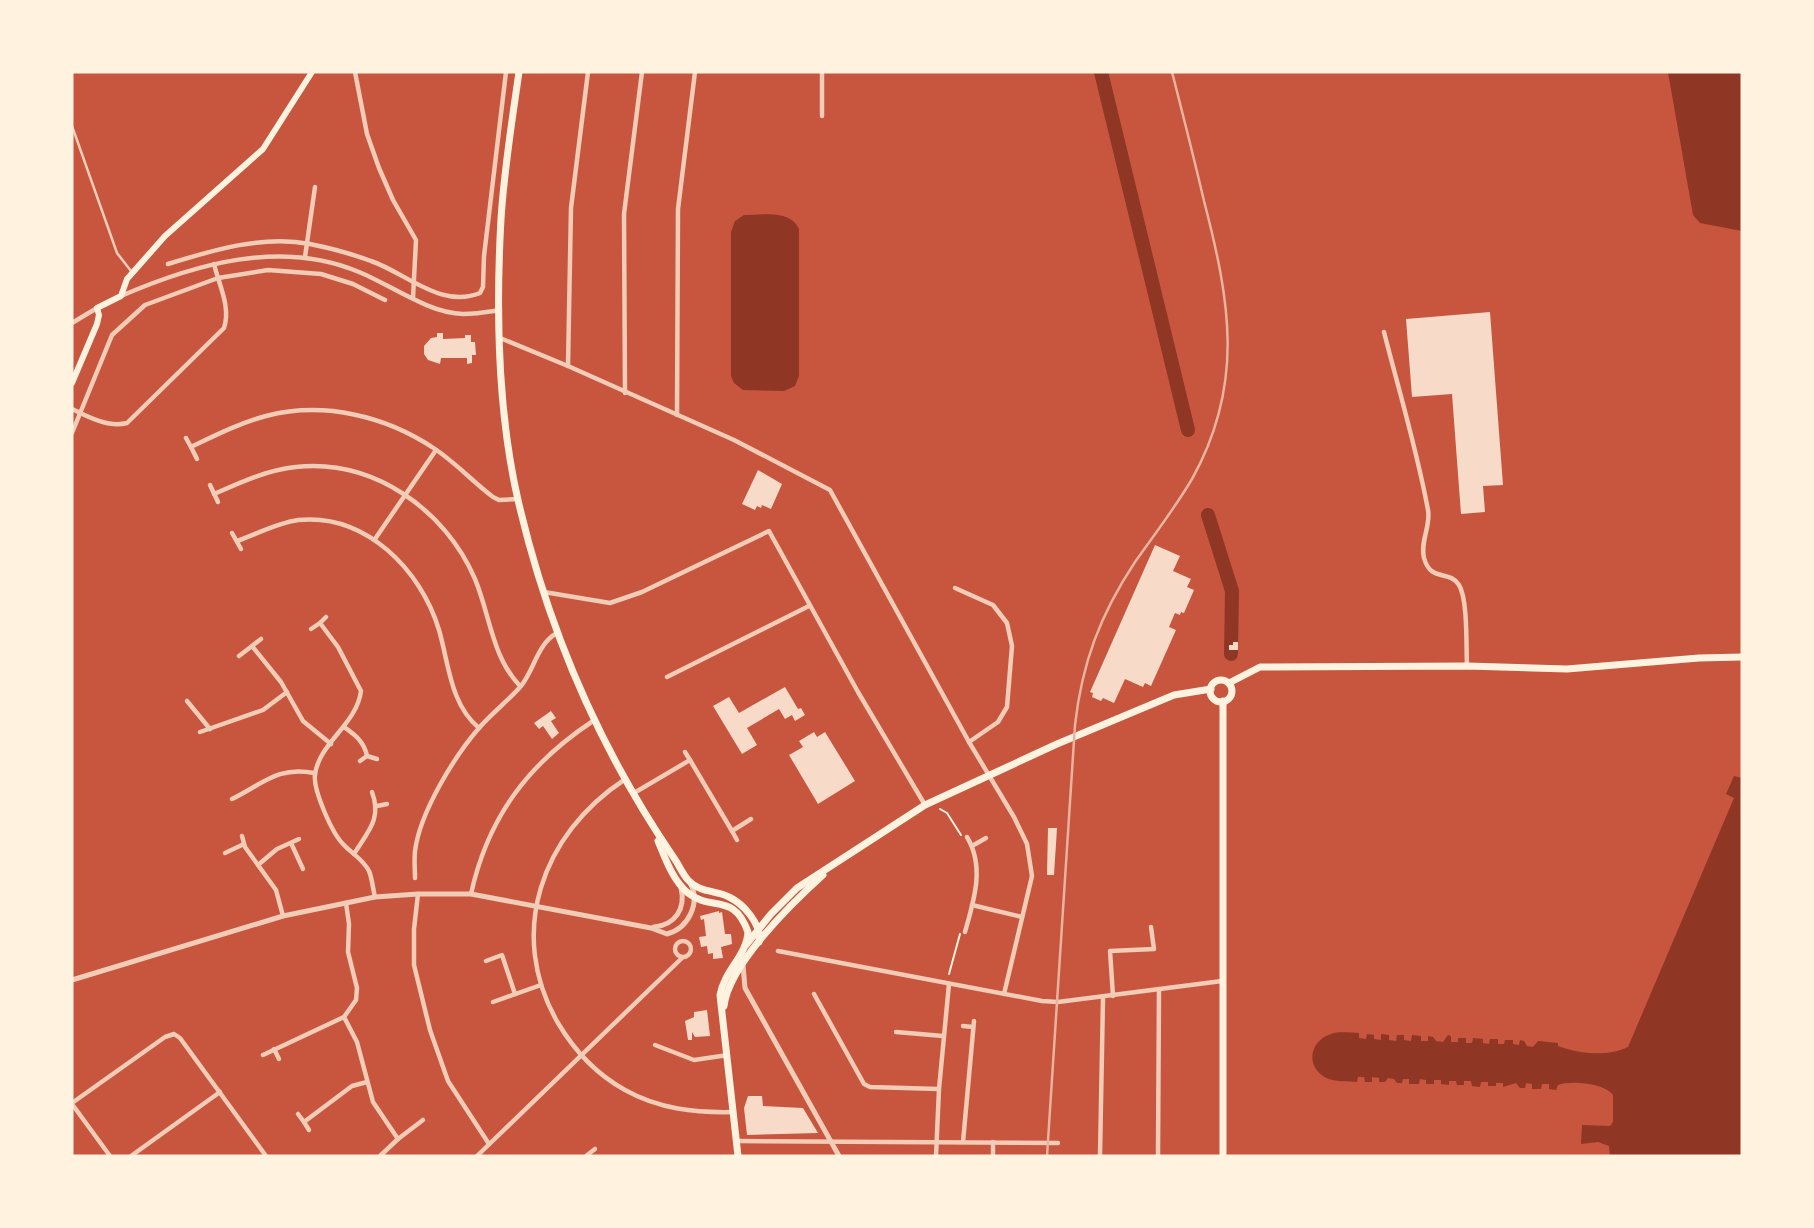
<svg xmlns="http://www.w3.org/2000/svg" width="1814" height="1228" viewBox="0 0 1814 1228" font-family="Inter,sans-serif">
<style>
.water{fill:#8f3625}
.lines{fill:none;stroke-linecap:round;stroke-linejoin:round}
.river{stroke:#8f3625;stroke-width:14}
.building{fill:#f7dbc8}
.path{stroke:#fff3e0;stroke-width:2}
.service{stroke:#f1ccb7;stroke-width:2.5}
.minor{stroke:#f1ccb7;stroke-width:4.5}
.tertiary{stroke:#f1ccb7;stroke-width:5}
.secondary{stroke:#fff3e0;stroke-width:6}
.primary{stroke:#fff3e0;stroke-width:7}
.rail{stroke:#e9b49f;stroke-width:2.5}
</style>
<rect width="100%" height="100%" fill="#c8553d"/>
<!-- water -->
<g class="water">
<path d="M1668 72H1742V231L1700 223 1693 215Z"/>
<path d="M744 215C762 215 790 209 799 229V376L795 386 784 391 743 390 734 383 731 376V232L735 221Z"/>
<path d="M1734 776 1742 778V1156H1610L1609 1146 1598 1142 1581 1144 1582 1125 1610 1126 1613 1122V1095C1605 1083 1570 1080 1558 1085L1556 1090 1549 1089V1084H1542L1541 1089H1532V1084L1526 1083 1525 1088H1520L1516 1083 1503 1087V1083H1496V1086H1488V1082H1481L1480 1087 1472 1086 1471 1081H1464V1085H1457L1456 1081H1449V1085L1441 1084V1080H1434V1084H1426V1080L1420 1079 1419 1084H1409V1079H1403L1402 1083H1397L1394 1079 1388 1078 1385 1082H1379V1078L1372 1077V1082H1365L1364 1077H1358L1357 1082C1348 1081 1337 1082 1329 1079 1305 1070 1308 1041 1331 1034 1340 1031 1350 1033 1359 1033V1038L1366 1039 1367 1034 1374 1035V1039L1381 1040V1034L1389 1035V1040L1396 1041 1397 1035H1404V1040L1411 1041 1412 1035 1421 1036V1041H1428V1036L1433 1037 1436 1041 1443 1042 1448 1035 1451 1036V1042H1458V1038H1466V1043H1472L1473 1038 1483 1039V1043L1489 1044 1490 1039H1498V1044H1504L1505 1040H1513V1044L1519 1045 1520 1040 1524 1041 1527 1046 1533 1047 1538 1041 1558 1043V1046C1579 1054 1608 1057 1628 1047L1734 798 1726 794Z"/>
</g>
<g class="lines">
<!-- river -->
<g class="river">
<path d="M1101 72 1188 430"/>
<path d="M1208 515 1232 591 1231 654"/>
</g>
</g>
<!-- building -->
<g class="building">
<path d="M1490 312 1503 485 1483 486 1485 512 1461 514 1452 394 1412 397 1406 319Z"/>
<path d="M437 333H443V339L465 338V335H471V342H475L476 355H472V363L467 364V358H441L440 364 428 360 424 354V346L431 338 437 337Z"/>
<path d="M758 470 782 484 771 509 762 505 761 508 757 506 755 510 742 504Z"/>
<path d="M1155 545 1180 556 1173 571 1191 579 1187 587 1194 590 1184 613 1181 612 1180 615 1175 613 1169 627 1176 630 1151 686 1145 683 1143 687 1125 679 1114 703 1103 698 1101 701 1092 697 1093 693 1090 692Z"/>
<path d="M1233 642H1238V650H1229V645H1233Z"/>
<path d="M785 687 798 709 801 708 805 715 795 721 792 715 785 719 779 709 747 728 757 745 742 754 713 706 729 697 739 713Z"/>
<path d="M551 711 556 718 551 721 559 733 552 739 543 726 539 729 534 723Z"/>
<path d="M814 732 817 737 825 732 855 781 818 804 789 755 803 747 799 741Z"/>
<path d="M1048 828H1057L1054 875H1047Z"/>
<path d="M719 911V913L722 912 725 934H731L732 944 721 947 723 958 713 959V953L708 954 707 946 701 947 699 937 706 936 704 919 701 920 700 916Z"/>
<path d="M707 1010 710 1036 695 1037 692 1032V1040H688L685 1021 694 1017V1012Z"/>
<path d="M748 1096H762L763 1106 803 1108 818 1133 747 1135 744 1108Z"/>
</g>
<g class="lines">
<!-- path -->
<g class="path">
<path d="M940 809 947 813 961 835"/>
<path d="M949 974 960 934"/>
</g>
<!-- service -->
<path class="service" d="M72 126 117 253 131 271"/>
<!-- minor -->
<g class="minor">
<path d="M355 72 367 134 379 168 393 200 416 240 413 298"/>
<path d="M822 116V72"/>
<path d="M305 257 315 187"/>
<path d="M168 264C213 250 262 235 310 244 330 248 352 254 371 261 406 273 441 309 480 293L483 287 484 256 506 72"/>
<path d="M121 296C195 264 281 239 359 272 391 285 428 313 463 314 475 314 487 312 500 310"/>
<path d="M72 323 97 308"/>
<path d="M1384 332C1399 391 1417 450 1428 510 1431 526 1420 541 1424 558 1431 583 1449 569 1459 585 1468 599 1466 648 1467 665"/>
<path d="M500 338 568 366 734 440 830 490 969 742 1014 817 1027 844 1032 876 1004 994"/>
<path d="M568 366 571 208 588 72"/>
<path d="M625 393 624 214 642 72"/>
<path d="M72 409C88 417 109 428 127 423L224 328C231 307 219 285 214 264"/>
<path d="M677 415 678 209 695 72"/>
<path d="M72 433 112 335 145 305 218 278 268 270 321 274 353 284 385 300"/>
<path d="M186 438 191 447C216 435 240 423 266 416 324 401 386 416 435 449 456 463 473 482 493 497L499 500 518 499"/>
<path d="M191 447 197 459"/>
<path d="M210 485 218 502"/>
<path d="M214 494C241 482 267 470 296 467 373 459 445 509 475 579 490 615 492 657 520 686"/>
<path d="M232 533 241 549"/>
<path d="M375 539 436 450"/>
<path d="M237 541C257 534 277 523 298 520 366 513 421 570 439 630 449 664 450 704 479 728"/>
<path d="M955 588 993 605 1007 623 1012 646 1007 707 998 722 969 742"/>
<path d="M544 592 610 603 642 592 769 531 858 692 925 805"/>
<path d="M326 617 320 623 338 647 361 691C357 724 318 744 315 775 313 790 332 833 343 844 351 853 363 859 369 871 372 878 373 889 375 897"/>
<path d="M311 629 320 623"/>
<path d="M252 646 261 639"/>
<path d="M239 656 252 646 281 682 303 721 331 744"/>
<path d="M667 677 809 606"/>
<path d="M187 701 210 729"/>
<path d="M344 727C355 735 364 741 367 756L360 761"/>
<path d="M200 732 263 710 287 692"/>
<path d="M685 752 690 760"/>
<path d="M367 756 377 759"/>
<path d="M624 780C542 834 506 934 558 1023 574 1050 596 1074 625 1090 659 1109 695 1113 734 1112"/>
<path d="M634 793 690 760 732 831 751 819"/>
<path d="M232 799C263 784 277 766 314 773"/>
<path d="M377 806 387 804"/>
<path d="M732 831 737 840"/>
<path d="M242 836 245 847 276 890 283 916"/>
<path d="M291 843 303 869"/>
<path d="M972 846 986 838"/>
<path d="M225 853 244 844"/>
<path d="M354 854C368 831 382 819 372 792"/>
<path d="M258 865 277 849 299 839"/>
<path d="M415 878C415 869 414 860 415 851 420 812 454 757 479 728 492 713 508 701 521 686 534 670 538 643 557 633"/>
<path d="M418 894 414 929V965L430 1030 448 1081 489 1144"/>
<path d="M471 894C488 817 528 764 593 721"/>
<path d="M346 903 349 924 348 952 357 988 356 1000 344 1017 357 1042 373 1102 398 1139 380 1156"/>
<path d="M972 905 1022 917"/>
<path d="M965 932C974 900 985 867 967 837"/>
<circle cx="683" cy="949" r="8"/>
<path d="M778 951 1042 1001 1058 1002 1222 981"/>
<path d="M486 961 502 955 515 994"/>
<path d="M814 994 864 1084 870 1087 939 1089"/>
<path d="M1113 996 1110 951 1154 949 1151 927"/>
<path d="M493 1002 541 985"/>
<path d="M963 1026 973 1027"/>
<path d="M896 1032 943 1036"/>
<path d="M655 1045 694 1060 728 1055"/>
<path d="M274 1049 279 1059"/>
<path d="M263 1055 344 1017"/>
<path d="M72 1103 165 1037 174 1034 180 1038 266 1156"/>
<path d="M72 1104 110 1156"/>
<path d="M298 1114 304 1122 352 1086 367 1082"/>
<path d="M304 1122 309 1130"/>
<path d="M398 1139 423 1120"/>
<path d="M737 1141 1058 1143"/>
<path d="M963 1142 974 1021"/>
<path d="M131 1156 220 1092"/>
<path d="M477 1156 682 958"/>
<path d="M586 1156 595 1149"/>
<path d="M936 1156 939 1089 949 984"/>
<path d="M993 1156V1142"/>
<path d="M1100 1156 1103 998"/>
<path d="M1158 1156 1159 989"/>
</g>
<!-- tertiary -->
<g class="tertiary">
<path d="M654 927C675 925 686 909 681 888"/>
<path d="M743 965 745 988 839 1156"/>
<path d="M72 980 283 916 375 897 418 894H471L651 928 667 934C689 928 701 902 690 883"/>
</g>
<!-- secondary -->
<path class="secondary" d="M72 383 97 324 99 315 97 308 121 296 127 279 165 236 263 149 312 72"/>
<!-- primary -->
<g class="primary">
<path d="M519 72C512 121 504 170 501 219 496 308 498 413 518 500 548 630 599 748 674 858 679 865 682 873 688 880 700 893 715 890 729 897 744 904 762 925 759 942"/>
<circle cx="1221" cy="691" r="11"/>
<path d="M1229 683 1260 667 1467 666 1567 669 1699 658 1742 657"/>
<path d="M1223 701V1156"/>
<path d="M658 841C665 858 673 881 688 893 712 912 734 892 748 932 747 955 724 971 720 995L738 1156"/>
<path d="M746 945 771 914 797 888 925 805 1057 744 1174 695 1211 689"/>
<path d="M724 1006C729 964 792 903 823 875"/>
</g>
<!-- rail -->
<path class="rail" d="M1047 1156 1075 725C1082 663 1100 615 1135 562 1154 535 1175 508 1192 479 1245 384 1230 301 1204 201 1194 158 1183 115 1172 72"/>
</g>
<!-- border -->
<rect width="1814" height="1228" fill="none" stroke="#fff3e0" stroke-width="147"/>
</svg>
